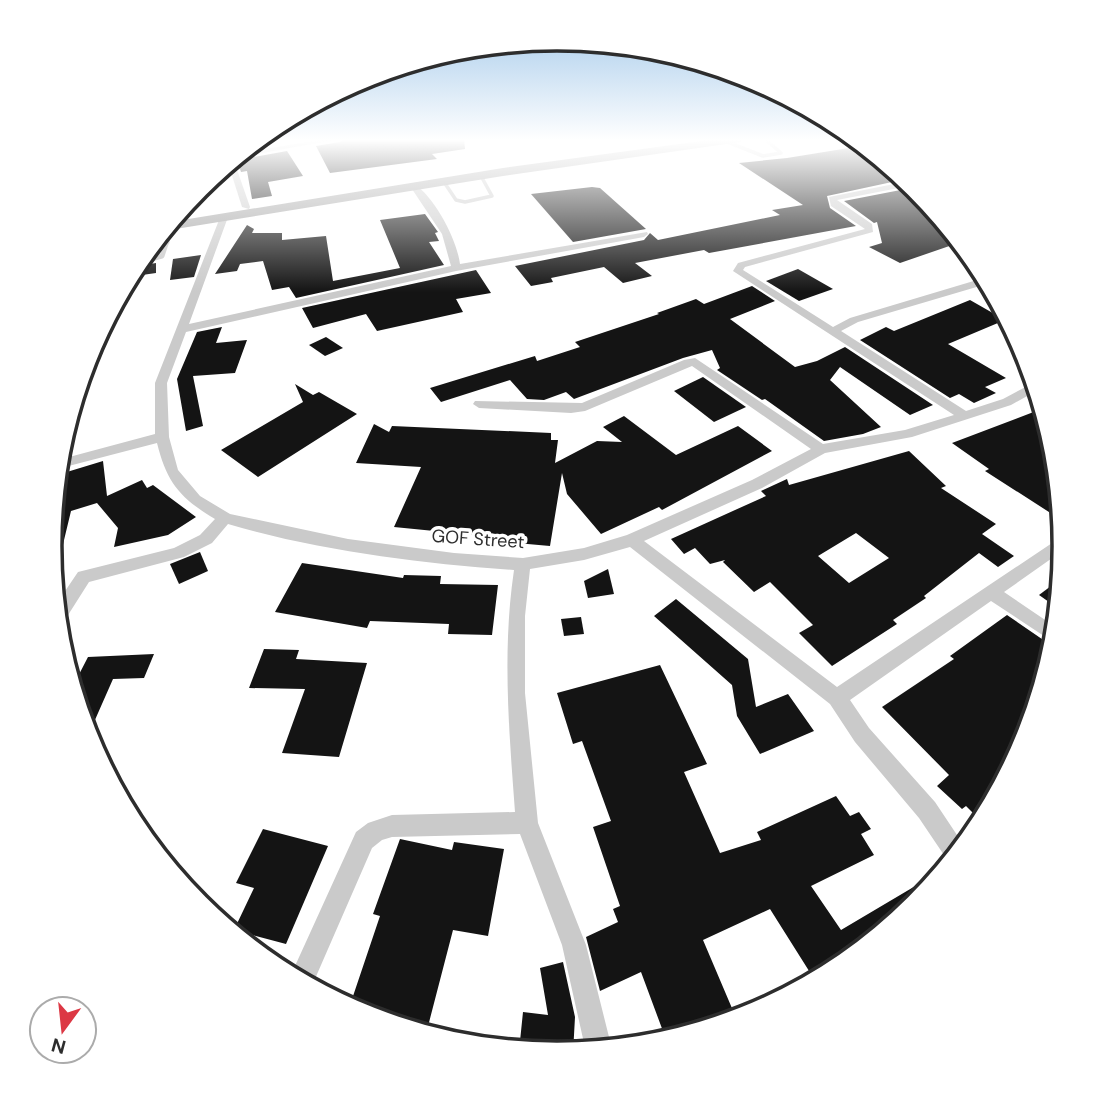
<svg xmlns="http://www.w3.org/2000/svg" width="1115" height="1093" viewBox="0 0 1115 1093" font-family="'DM Sans',sans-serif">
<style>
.building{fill:#141414;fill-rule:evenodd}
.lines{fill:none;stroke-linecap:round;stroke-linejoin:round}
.lane-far1{stroke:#cacaca;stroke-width:3.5}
.lane{stroke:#cacaca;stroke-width:5}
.street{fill:#cacaca;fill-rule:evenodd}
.primary{fill:#a5a5a5;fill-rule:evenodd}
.labels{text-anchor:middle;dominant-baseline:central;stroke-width:7;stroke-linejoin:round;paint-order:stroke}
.street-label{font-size:18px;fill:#2d2d2d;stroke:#fff}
.rim{fill:none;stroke:#2d2d2d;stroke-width:3.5}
</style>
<rect width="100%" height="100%" fill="#fff"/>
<!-- building -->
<g class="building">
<path d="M343 139H464L465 149 432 154 437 159 330 173 316 146 340 142Z"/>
<path d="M861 146 875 153 906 179 827 196 830 208 856 226 709 253 704 250 635 263 652 276 623 283 604 267 551 278 553 282 531 286 515 266 644 240 650 233 658 240 780 215 772 210 803 205 739 163 787 158Z"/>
<path d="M287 151 303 176 268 182 272 196 252 199 247 171 241 172 237 160Z"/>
<path d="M592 187 600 188 646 229 573 242 531 194Z"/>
<path d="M916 187 961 242 900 263 869 247 882 243 877 222 874 223 844 201Z"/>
<path d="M425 214 438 232 435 233 439 241 429 242 444 265 296 298 289 287 272 290 263 261 240 264 237 271 215 274 247 225 254 229 252 233H282V240L326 236 333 281 400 268 380 220Z"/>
<path d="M201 255 194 277 170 280 173 259Z"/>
<path d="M156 263V273L128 277 133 267Z"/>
<path d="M798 269 833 289 799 301 766 281Z"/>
<path d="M476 270 491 293 456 299 463 312 377 331 366 314 313 328 302 308Z"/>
<path d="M752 286 775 301 730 319 795 367 817 361 845 347 933 405 910 415 840 367 830 380 881 427 863 434 824 441 765 399 762 400 717 370 720 368 712 350 683 358 574 399 566 392 544 400 527 399 510 380 441 402 430 388 535 356 537 361 580 347 575 342 659 314 657 313 696 299 704 304Z"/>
<path d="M970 300 1005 320 948 344 1006 378 985 387 996 393 974 403 959 394 950 398 860 340 886 327 894 331Z"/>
<path d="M222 327 216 343 247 340 235 373 193 376 203 426 186 431 177 379 197 332Z"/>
<path d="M326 337 343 348 325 356 309 345Z"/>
<path d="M703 377 746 407 714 422 674 391Z"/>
<path d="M295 384 313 395 319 392 357 414 258 477 221 450 303 402Z"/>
<path d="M1044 408 1056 448 1063 521 985 471 989 469 952 443Z"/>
<path d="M624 416 676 455 738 426 772 451 662 510 659 507 601 534 567 494 562 473 550 546 504 542 505 538 394 527 421 467 356 463 374 424 389 432 392 426 551 433V440H558L555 463 597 441 622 442 603 427Z"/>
<path d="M909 451 946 486 941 488 996 524 982 534 1014 556 998 567 979 553 924 596 926 598 893 620 897 624 832 666 799 633 813 625 770 582 754 592 723 562 725 560 710 564 695 548 684 554 671 539 766 496 761 491 787 479 789 485ZM856 533 889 558 849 583 818 556Z"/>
<path d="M103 461 107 496 142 480 147 488 153 485 196 517 168 535 114 547 118 528 97 503 71 511 58 565 51 564 50 546 57 475Z"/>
<path d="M200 552 208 571 179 584 170 564Z"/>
<path d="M302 563 403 578 404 575 441 576 440 584 498 585 492 635 448 634 449 624 370 621 367 628 275 612Z"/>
<path d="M608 569 614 594 588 598 584 581Z"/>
<path d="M1063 577 1059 609 1039 595Z"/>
<path d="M676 599 748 659 756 707 788 694 814 731 760 754 737 716 732 685 654 616Z"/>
<path d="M1007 615 1055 648 1027 741 983 823 966 806 962 809 937 786 949 775 882 707 954 659 950 656Z"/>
<path d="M581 617 584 634 564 636 561 619Z"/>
<path d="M264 649 299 650 296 659 367 663 339 757 282 753 305 689 249 688Z"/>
<path d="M154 654 144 678 113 679 87 738 72 688 88 657Z"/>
<path d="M660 665 707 764 684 772 720 853 761 840 757 832 836 796 850 816 859 812 871 829 861 834 874 855 811 886 841 930 944 869 945 871 916 906 839 969 816 982 770 909 703 940 737 1020 667 1042 641 972 600 991 586 937 618 922 613 909 620 906 593 827 611 821 582 741 573 744 557 693Z"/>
<path d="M263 829 328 846 286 944 234 930 254 888 236 883Z"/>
<path d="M400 839 452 850 454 842 504 849 488 936 453 930 426 1034 363 1016 349 1008 380 916 373 914Z"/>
<path d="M563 962 575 1017 573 1053 557 1054 519 1051 523 1012 548 1015 540 968Z"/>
</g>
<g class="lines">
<!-- lane-far1 -->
<g class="lane-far1">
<path d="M725 141 763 156 781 153 765 139"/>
<path d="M444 182 456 200 465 202 492 196 481 176"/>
</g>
<!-- lane -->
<g class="lane">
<path d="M152 244 167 242"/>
<path d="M136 263 162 256 172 226"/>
</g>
<!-- street -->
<g class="street">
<path d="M326 139H340L234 158 240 153Z"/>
<path d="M233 158 250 207 249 209 242 207 228 163Z"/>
<path d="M909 181 914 185 837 200 872 224 873 232 745 267 743 270 833 327 850 318 987 277 990 283 858 322 841 331 966 411 1003 399 1033 383H1036L1038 390 1011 405 912 437 825 453 762 488 644 541 837 687 1064 535 1065 549 1004 592 1057 628 1056 644 991 601 850 700 869 728 935 802 965 847 950 864 919 818 855 742 830 704 630 547 584 560 530 569 525 616V693L538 823 586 945 612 1049 586 1052 562 945 520 834 392 837 382 840 372 848 311 988 290 977 356 832 368 823 392 815 515 812C509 731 502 651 514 570 418 563 321 551 228 524L212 543 184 557 89 582 63 623 57 625 55 606 78 572 174 548 200 535 215 519C180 498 167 483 157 443L57 469 58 460 155 434V383L221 215 228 217 189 324 451 266 442 234 410 186 414 184C435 197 457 240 460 264L647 232 648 234 644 237 456 271 186 332 167 383 169 437 178 470 200 496 230 514 348 539 454 553 523 558 584 548 627 535 752 480 811 449 692 366 585 411 571 413 479 408 473 404 475 401 582 403 684 360 695 358 823 444 905 430 954 415 733 271 738 263 865 229 831 206 829 197Z"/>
</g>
<!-- primary -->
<path class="primary" d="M716 139H746L740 142 503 176 163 231 170 222 503 168Z"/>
</g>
<!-- sky -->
<linearGradient id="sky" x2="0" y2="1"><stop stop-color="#9bc4e8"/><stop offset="0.48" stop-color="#fff"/><stop offset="1" stop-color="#fff" stop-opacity="0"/></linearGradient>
<rect width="1115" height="292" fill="url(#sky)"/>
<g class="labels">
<!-- street labels -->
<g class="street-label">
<text transform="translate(478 539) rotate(4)">GOF Street</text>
</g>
</g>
<!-- crop -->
<path d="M0 0H1115V1093H0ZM62 546a495 495 0 1 1 990 0a495 495 0 1 1-990 0Z" fill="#fff" fill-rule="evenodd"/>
<path class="rim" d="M62 546a495 495 0 1 1 990 0a495 495 0 1 1-990 0Z"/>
<!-- north arrow -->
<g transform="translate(63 1030) rotate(195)"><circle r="33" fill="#ffffff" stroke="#ababab" stroke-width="2"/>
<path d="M0-5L12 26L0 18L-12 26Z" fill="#dc3844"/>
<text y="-10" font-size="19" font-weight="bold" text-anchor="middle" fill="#2d2d2d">N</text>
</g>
</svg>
